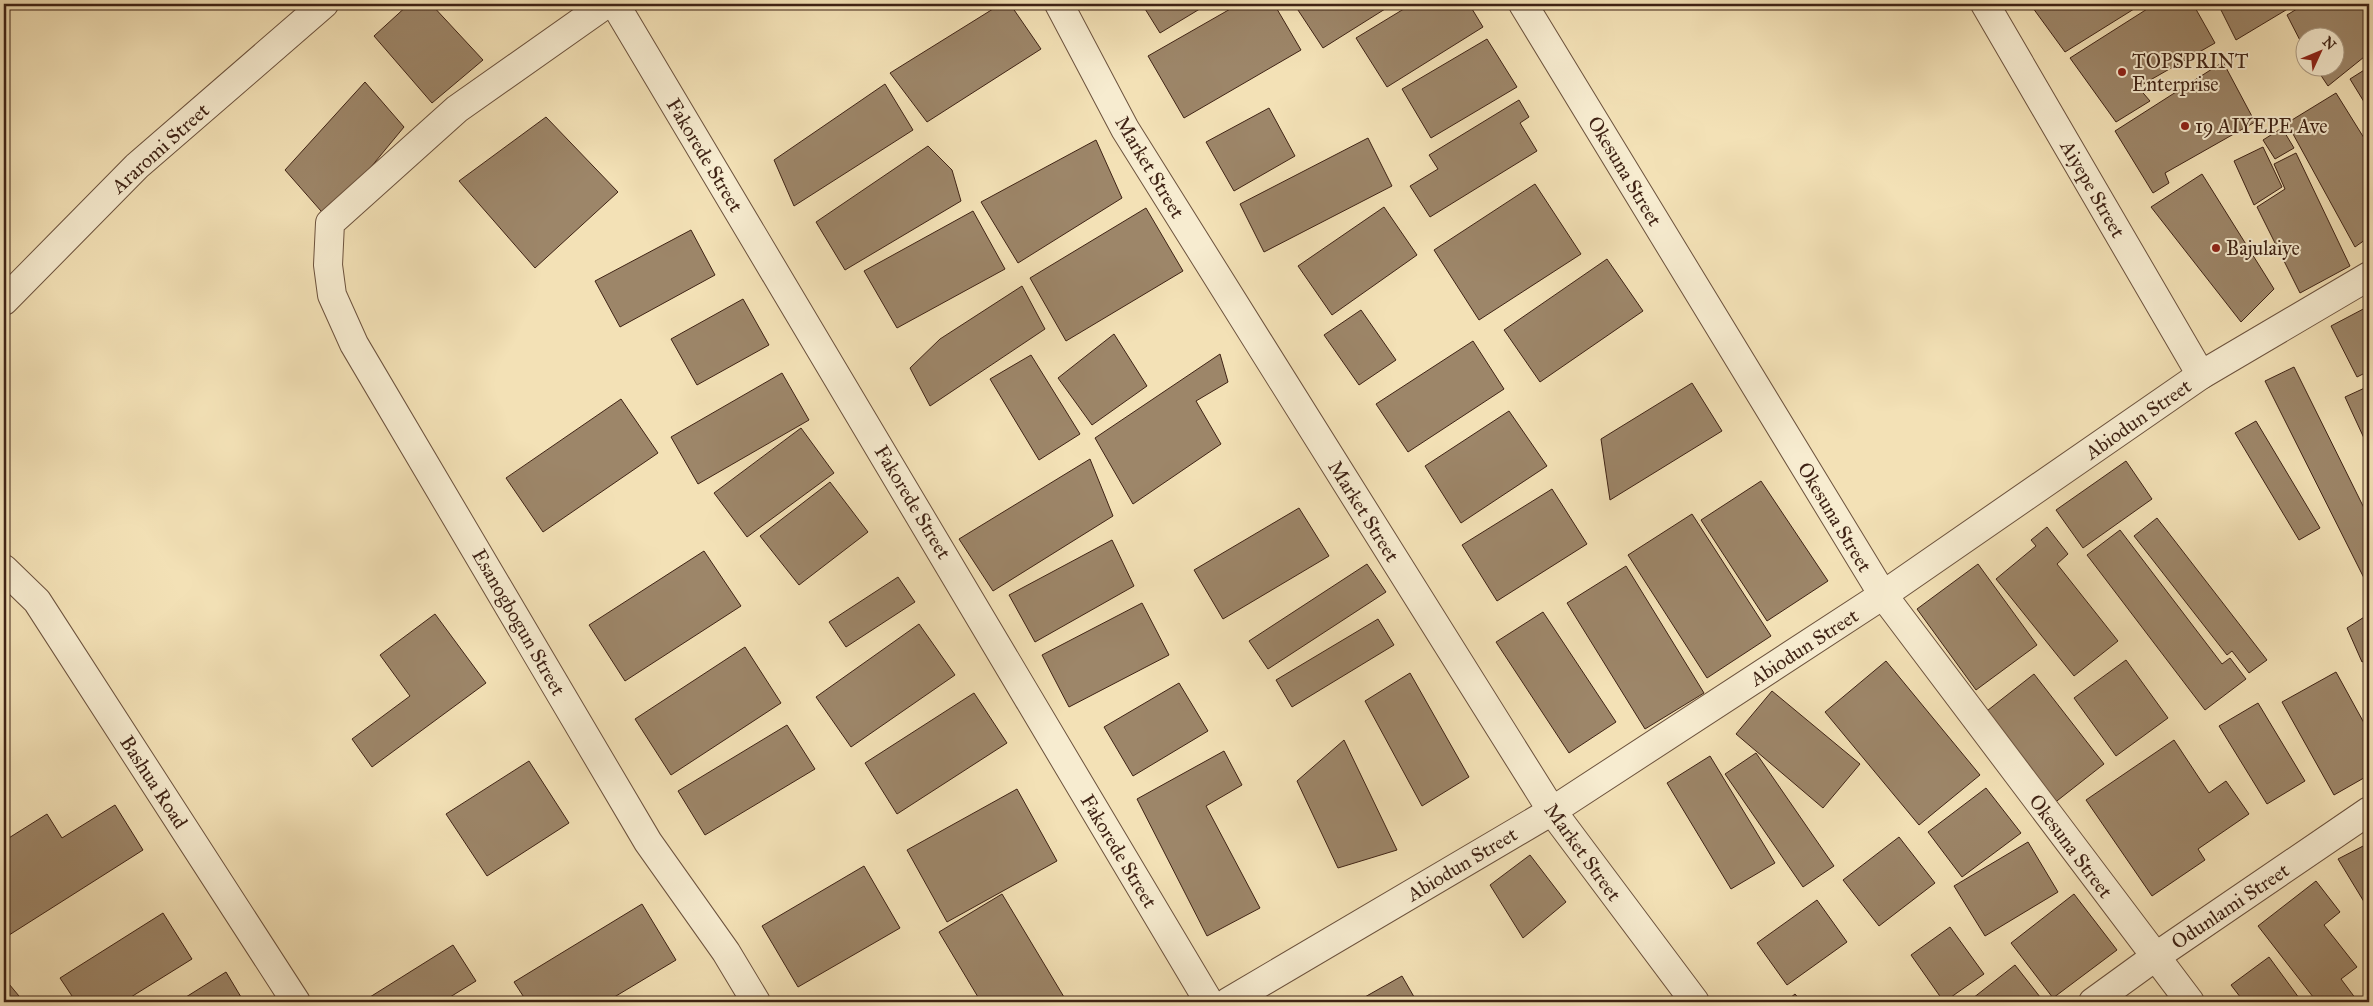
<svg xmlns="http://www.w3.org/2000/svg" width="2373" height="1006" viewBox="0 0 2373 1006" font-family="'IM FELL Great Primer',serif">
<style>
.building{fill:#9d8669;stroke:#3f2315}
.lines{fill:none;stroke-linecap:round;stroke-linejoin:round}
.minor-casing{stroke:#6c523d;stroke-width:30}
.minor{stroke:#f7ecd0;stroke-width:28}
.poi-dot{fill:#8f2418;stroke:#f7ecd0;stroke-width:2}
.labels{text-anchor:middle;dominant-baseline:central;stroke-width:4;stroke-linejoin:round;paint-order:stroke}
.poi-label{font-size:20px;fill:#3f2315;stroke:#f7ecd0;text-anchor:start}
.street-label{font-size:20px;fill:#3f2315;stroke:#f7ecd0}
</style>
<rect width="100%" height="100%" fill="#f3e1b6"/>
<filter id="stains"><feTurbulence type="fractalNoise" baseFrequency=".004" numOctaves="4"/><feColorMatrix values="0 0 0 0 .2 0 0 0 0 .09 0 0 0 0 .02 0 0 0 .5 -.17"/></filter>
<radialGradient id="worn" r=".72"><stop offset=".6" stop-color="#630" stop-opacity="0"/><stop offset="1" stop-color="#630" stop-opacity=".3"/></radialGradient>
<!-- building -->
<g class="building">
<path d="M409 4H431L483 60 432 103 374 36Z"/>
<path d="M1001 4H1010L1041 49 927 122 890 73Z"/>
<path d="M1142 4H1208L1160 33Z"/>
<path d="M1239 4H1274L1301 50 1184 118 1148 56Z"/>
<path d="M1294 4H1393L1323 48Z"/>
<path d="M1412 4H1469L1483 27 1387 87 1356 38Z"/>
<path d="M2030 4H2142L2065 52Z"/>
<path d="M2155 4H2193L2215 43 2138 87 2150 101 2116 122 2070 58Z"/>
<path d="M2222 4H2296L2236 40 2219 6Z"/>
<path d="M2305 4H2369V53L2328 86 2316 68H2336V38H2306V52L2287 15Z"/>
<path d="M1487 39 1517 87 1431 138 1402 89Z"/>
<path d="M2223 62 2255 122 2165 173 2169 183 2153 193 2115 131Z"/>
<path d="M2369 67V110L2350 79Z"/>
<path d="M365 82 404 127 328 219 285 170Z"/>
<path d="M885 84 913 130 794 206 774 160Z"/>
<path d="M2336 93 2369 146V237L2355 247 2287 123Z"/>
<path d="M1519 100 1529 117 1520 123 1537 151 1430 217 1410 186 1438 169 1429 155Z"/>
<path d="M1269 108 1295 156 1234 191 1206 142Z"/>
<path d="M546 117 618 192 535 268 459 181Z"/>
<path d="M2282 128 2294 148 2275 159 2263 140Z"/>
<path d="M1368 138 1392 186 1264 252 1240 204Z"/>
<path d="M1096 140 1122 198 1018 263 981 202Z"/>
<path d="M928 146 952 170 961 201 845 270 816 222Z"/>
<path d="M2263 147 2282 187 2254 205 2234 161Z"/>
<path d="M2296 153 2350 266 2300 293 2257 207 2285 189 2274 164Z"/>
<path d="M2202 174 2274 289 2241 322 2151 207Z"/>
<path d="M1535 184 1581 254 1479 320 1434 250Z"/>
<path d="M1384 207 1417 255 1332 315 1298 266Z"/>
<path d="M1146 208 1183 271 1066 341 1030 278Z"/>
<path d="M973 211 1005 269 897 328 864 271Z"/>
<path d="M691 230 715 275 620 327 595 281Z"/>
<path d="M1607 259 1643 311 1540 382 1504 330Z"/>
<path d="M1022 286 1045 329 930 406 910 368 940 339Z"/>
<path d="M743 299 769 345 697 385 671 339Z"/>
<path d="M2369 306V371L2357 377 2331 326Z"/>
<path d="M1361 310 1396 360 1359 385 1324 335Z"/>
<path d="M1114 334 1147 386 1092 425 1058 378Z"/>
<path d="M1473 341 1504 389 1408 452 1376 404Z"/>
<path d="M1220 354 1228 382 1196 401 1221 444 1133 504 1095 438Z"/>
<path d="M1031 355 1080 434 1039 460 990 379Z"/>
<path d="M2294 367 2369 518V588L2265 381Z"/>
<path d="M782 373 809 420 698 484 671 437Z"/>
<path d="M1692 383 1722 431 1610 500 1601 439Z"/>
<path d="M2369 386V449L2345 397Z"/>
<path d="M621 399 658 453 543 532 506 478Z"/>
<path d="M1509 411 1547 466 1461 523 1425 466Z"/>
<path d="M2256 421 2320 528 2299 540 2235 433Z"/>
<path d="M801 428 834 473 747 537 714 493Z"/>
<path d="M1090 459 1113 516 993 591 959 539Z"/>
<path d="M2126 461 2152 499 2083 548 2056 510Z"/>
<path d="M1761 481 1828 581 1767 621 1701 520Z"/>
<path d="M830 482 868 532 799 585 760 536Z"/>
<path d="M1552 489 1587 544 1497 601 1462 545Z"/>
<path d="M1299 508 1329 556 1223 619 1194 570Z"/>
<path d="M1692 514 1771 636 1707 678 1628 555Z"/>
<path d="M2157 518 2267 660 2249 673 2232 651 2227 655 2134 536Z"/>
<path d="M2047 527 2068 554 2057 564 2118 641 2074 676 1996 579 2036 546 2031 540Z"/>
<path d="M2120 530 2222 664 2230 658 2246 679 2205 710 2087 555Z"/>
<path d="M1112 540 1134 586 1035 642 1009 595Z"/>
<path d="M704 551 741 606 625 681 589 625Z"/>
<path d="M1367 564 1386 592 1268 669 1249 641Z"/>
<path d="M1978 564 2037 645 1976 690 1917 609Z"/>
<path d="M1626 566 1704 693 1645 729 1567 603Z"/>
<path d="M898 577 915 602 846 647 829 622Z"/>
<path d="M1142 603 1169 655 1069 707 1042 655Z"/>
<path d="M1543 612 1616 722 1569 753 1496 642Z"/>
<path d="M435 614 486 683 372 767 352 739 410 696 380 655Z"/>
<path d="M2369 614V659L2362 662 2347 628Z"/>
<path d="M1378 619 1394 645 1292 707 1276 680Z"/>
<path d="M919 624 955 675 851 747 816 697Z"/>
<path d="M745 647 781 703 671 775 635 719Z"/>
<path d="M2126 660 2168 718 2116 756 2074 698Z"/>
<path d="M1886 661 1980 775 1919 825 1825 712Z"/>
<path d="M2336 672 2369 732V775L2334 795 2282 702Z"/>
<path d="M1410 673 1469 777 1422 806 1365 701Z"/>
<path d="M2034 674 2104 764 2053 804 1983 714Z"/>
<path d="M1179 683 1208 731 1133 776 1104 727Z"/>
<path d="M1772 691 1860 764 1823 808 1736 734Z"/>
<path d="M974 693 1007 743 897 814 865 763Z"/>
<path d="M2258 703 2305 781 2267 804 2219 726Z"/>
<path d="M787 725 815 769 705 835 678 791Z"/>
<path d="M1344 740 1397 850 1338 868 1297 781Z"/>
<path d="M2174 740 2209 793 2226 781 2249 814 2198 849 2205 860 2152 896 2086 800Z"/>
<path d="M1224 751 1242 785 1206 806 1260 908 1207 936 1137 799Z"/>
<path d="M1756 753 1834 866 1803 887 1725 774Z"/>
<path d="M1710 756 1775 863 1731 889 1667 783Z"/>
<path d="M529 761 569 823 487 876 446 814Z"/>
<path d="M1986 788 2021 833 1962 877 1928 832Z"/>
<path d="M1017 789 1057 861 947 922 907 850Z"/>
<path d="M115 805 143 850 6 937 4 933V841L47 814 62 838Z"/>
<path d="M1899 837 1935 883 1879 926 1843 880Z"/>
<path d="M2028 842 2058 892 1985 936 1954 886Z"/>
<path d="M2369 843V910L2338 859Z"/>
<path d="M1530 855 1566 902 1523 938 1490 885Z"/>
<path d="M864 866 900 928 798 987 762 926Z"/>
<path d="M2316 881 2340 912 2324 925 2357 967 2341 979 2356 999 2352 1002H2317L2258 926Z"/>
<path d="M1002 894 1067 1002H981L939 932Z"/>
<path d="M2074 894 2117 950 2053 998 2011 943Z"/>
<path d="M1817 900 1847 942 1787 985 1757 943Z"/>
<path d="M642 904 676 960 606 1002H527L514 982Z"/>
<path d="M163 913 192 959 123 1002H76L60 978Z"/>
<path d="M1950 927 1984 974 1944 1002 1911 955Z"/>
<path d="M453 945 476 981 442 1002H362Z"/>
<path d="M2269 957 2302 1002H2244L2231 985Z"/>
<path d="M2015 965 2044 1002H1968Z"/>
<path d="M226 972 244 1002H178Z"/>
<path d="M1402 976 1417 1002H1356Z"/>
<path d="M4 978 24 1002H4Z"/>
<path d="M1795 994 1802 1002H1785Z"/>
</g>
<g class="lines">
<defs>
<g id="minor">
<path d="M606 4 457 109 330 223 328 265 332 295 354 344 648 842 726 952 756 1002"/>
<path d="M615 4 1209 1002"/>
<path d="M1059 4 1125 129 1552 811 1695 1002"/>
<path d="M1523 4 1883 595 2190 1002"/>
<path d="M1985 4 2201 375"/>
<path d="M4 301 137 166 324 4"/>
<path d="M4 569 37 601 296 1002"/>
<path d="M1228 1002 1552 811 1883 595 2201 375 2369 276"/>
<path d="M2093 1002 2155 957 2369 811"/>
</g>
</defs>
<!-- minor casing -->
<use href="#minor" class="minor-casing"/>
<!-- minor -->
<use href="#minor" class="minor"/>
</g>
<!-- markers -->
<g class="poi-dot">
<circle cx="2122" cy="72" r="5"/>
<circle cx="2185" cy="126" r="5"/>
<circle cx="2216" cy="248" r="5"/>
</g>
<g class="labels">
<!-- poi labels -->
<g class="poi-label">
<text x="2132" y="61">TOPSPRINT<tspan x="2132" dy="23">Enterprise</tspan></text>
<text x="2195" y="126">19 AIYEPE Ave</text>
<text x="2226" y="248">Bajulaiye</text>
</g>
<!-- street labels -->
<g class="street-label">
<text transform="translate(160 148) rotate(-42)">Araromi Street</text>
<text transform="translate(705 155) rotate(59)">Fakorede Street</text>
<text transform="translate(1150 167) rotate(59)">Market Street</text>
<text transform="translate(1625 171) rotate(59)">Okesuna Street</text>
<text transform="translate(2093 189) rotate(60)">Aiyepe Street</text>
<text transform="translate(2138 419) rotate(-35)">Abiodun Street</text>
<text transform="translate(913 502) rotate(59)">Fakorede Street</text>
<text transform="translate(1364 511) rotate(58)">Market Street</text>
<text transform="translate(1835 517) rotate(59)">Okesuna Street</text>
<text transform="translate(519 622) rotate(60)">Esanogbogun Street</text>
<text transform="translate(1804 647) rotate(-33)">Abiodun Street</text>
<text transform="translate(154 782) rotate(57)">Bashua Road</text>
<text transform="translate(2071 846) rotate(53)">Okesuna Street</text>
<text transform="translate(1119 851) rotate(59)">Fakorede Street</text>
<text transform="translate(1583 852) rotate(54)">Market Street</text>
<text transform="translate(1462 864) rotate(-31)">Abiodun Street</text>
<text transform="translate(2230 906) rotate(-34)">Odunlami Street</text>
</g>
</g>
<!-- margin -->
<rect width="2373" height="1006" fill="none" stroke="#f3e1b6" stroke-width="20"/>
<rect x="5" y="5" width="2363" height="996" fill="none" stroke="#3f2315" stroke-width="2.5"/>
<rect x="10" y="10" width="2353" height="986" fill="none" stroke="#3f2315"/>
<!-- north arrow -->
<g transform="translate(2320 52) rotate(46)"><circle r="24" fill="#f7ecd0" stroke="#ad9c85"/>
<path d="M0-4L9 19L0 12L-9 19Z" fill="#8f2418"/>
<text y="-8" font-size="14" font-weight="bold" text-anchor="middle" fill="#3f2315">N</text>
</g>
<rect width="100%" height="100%" filter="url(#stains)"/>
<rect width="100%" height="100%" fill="url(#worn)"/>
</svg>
